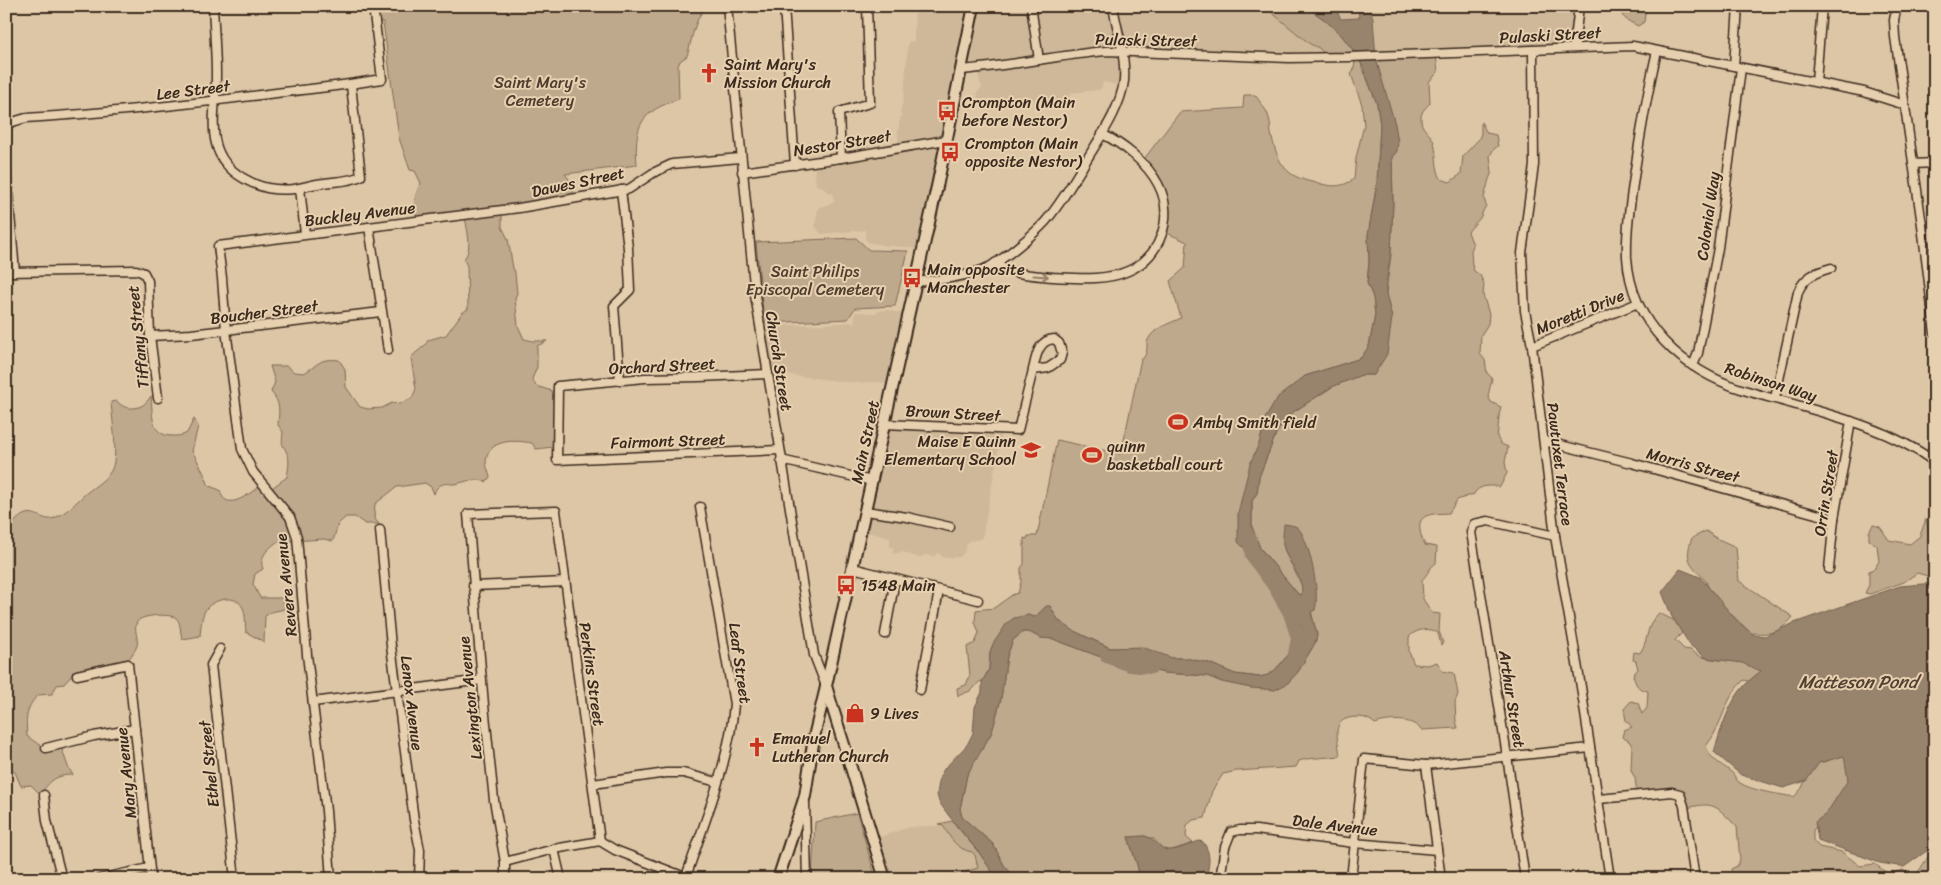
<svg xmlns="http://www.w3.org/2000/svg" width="1941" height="885" viewBox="0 0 1941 885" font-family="Sriracha,sans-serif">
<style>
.built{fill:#ceb899}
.green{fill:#bfa98d;stroke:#7d6a56}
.water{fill:#98836d;stroke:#735f4d}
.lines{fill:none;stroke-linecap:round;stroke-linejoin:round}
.river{stroke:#98836d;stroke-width:14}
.minor-casing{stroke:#3b2a1e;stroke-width:11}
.major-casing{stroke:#3b2a1e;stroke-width:14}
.minor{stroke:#e7d0af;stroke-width:8}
.major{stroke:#e7d0af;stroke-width:10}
.oneway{stroke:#917d66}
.labels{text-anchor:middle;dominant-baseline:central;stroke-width:4;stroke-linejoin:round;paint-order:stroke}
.street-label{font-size:16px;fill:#3b2a1e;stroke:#e7d0af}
.poi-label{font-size:16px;fill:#3b2a1e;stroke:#e7d0af;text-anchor:start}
.park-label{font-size:16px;fill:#4f3d2f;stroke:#e7d0af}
.water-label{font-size:18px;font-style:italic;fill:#524032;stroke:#e7d0af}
</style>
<rect width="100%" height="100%" fill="#ddc6a6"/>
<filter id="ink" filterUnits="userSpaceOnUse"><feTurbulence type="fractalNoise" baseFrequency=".02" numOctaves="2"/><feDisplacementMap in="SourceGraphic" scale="10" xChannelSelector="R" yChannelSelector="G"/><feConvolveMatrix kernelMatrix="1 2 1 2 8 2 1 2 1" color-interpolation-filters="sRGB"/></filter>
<g filter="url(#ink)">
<!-- built -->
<g class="built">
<path d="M915 6H1243L1253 12 1265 7 1310 44 1319 48 1328 58 1124 52 1122 86 1103 82 1102 87 1099 90 1070 93 1069 99 1044 104 1041 107 1036 106 1034 99H978L977 92 982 88 977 70 961 72 921 250 906 247 886 246 868 242 865 239V230L821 234 815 226 818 208 834 202 833 194 825 190 823 187 816 185 814 164 898 148V132L900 118 902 116 900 113 904 96 908 42 914 41Z"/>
<path d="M1334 6H1358L1359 18 1341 19Z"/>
<path d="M1370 6H1523L1524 10 1579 7 1574 47 1376 59 1373 19 1370 18 1372 17Z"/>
<path d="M888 310 907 315 891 385 879 382 855 383 789 375 768 378 760 326 826 324 851 322 854 324 855 312 876 313 879 311Z"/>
<path d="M884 426 1002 431 982 539 968 541 964 553 960 557 944 558 938 553 934 556 925 555 919 558 902 552 892 554 894 548 890 547V538L861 530Z"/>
<path d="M943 825 948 836 965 850 972 851 975 855 978 868 939 879H884L874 839 909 827Z"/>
</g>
<!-- green -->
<g class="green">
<path d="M374 6H707C694 18 692 40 687 56L680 61 678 66 679 99C640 112 634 125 637 165L565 174 572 183 574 199 502 212V227L508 239 513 268 515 273 517 293 515 298 518 326 524 339 533 341H547L537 346V367L532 379 536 386 555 392 553 447 536 449 532 443C515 440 488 438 486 462 486 466 489 473 490 477L486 482C474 477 467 482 454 484 448 484 443 482 438 487 436 488 435 491 434 494L431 487 425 483 397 487 375 504 374 518 379 524H365L355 517H346L338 524 333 541 324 539 277 542C269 548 258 557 263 569L255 574 253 584 260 598H283L285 609 271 612 265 616 264 642 246 632C245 625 246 614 243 608 237 593 213 599 206 609 201 617 201 627 200 636L183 639C179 633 182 623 176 618 170 613 140 615 137 622 133 629 139 638 137 646 135 651 130 657 127 662L71 676 64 684 57 685 52 694 38 695C25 708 26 719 27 736 42 747 43 749 61 746L68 767 73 775C54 775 51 781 40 794L31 785 21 786 15 772 6 768V521L13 523C17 520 21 515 26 514 35 511 42 520 51 519 61 517 75 504 82 497 91 488 104 482 111 471 119 457 112 419 111 402L117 401C122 409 135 410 143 405 146 403 149 399 151 396 153 413 149 435 172 436 178 436 181 436 187 433L194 419 198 426 192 451C198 461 205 475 209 486L220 490C225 515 252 492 262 484L269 490 287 477C288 470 290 462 288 456 283 442 281 449 283 432L278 425C279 412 281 402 271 392L275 382 270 366H287L294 372 304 373C320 364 318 358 339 360L345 369 346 387 360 407 368 409 382 408 392 403 399 404 412 398 416 389 411 358C416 351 426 347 428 340L446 335 462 313 468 309 467 266 464 259C473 248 467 230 465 217L419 222C411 208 414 196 421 183L415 171 410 170 399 138 383 22 376 23Z"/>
<path d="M1243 6H1305L1325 20 1342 36 1359 58 1377 104 1380 125 1377 183 1368 235 1369 262 1367 283 1373 297 1375 315 1369 346 1361 358 1305 376 1266 417 1260 441 1239 542C1259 563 1283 589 1292 617L1300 622 1302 630 1296 646 1275 670 1268 675 1260 677 1235 674 1209 663 1185 658H1172L1142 648H1111L1074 631 1059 621 1050 606 1035 617 1028 615 993 644 990 652 989 669 982 682 980 681 972 690 958 696 957 688 966 685 970 675 967 647 975 643 979 633 975 622 976 610 994 608 1012 595 1018 593 1021 582V568L1024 564V538L1027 539 1028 536H1037L1057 440 1121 454 1141 359H1143C1150 348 1145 346 1148 340 1153 328 1169 324 1181 318L1170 281 1185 268 1187 242 1165 232 1159 189 1141 163 1180 112 1243 108 1244 95H1255C1260 102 1267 110 1269 118 1271 124 1270 132 1272 138 1280 170 1289 178 1321 184 1334 187 1343 187 1354 179L1356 158 1364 125 1362 105 1351 74 1353 72 1356 57 1328 58 1319 48 1310 44 1265 7 1253 12Z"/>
<path d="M1620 6H1646L1644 22 1638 26C1628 21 1620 18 1620 6Z"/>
<path d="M1436 55 1438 72 1429 82 1430 103C1425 108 1420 113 1421 120 1421 129 1430 133 1433 140 1438 153 1434 165 1441 179L1450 182 1461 174 1463 156 1479 139 1481 133V122L1487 133 1496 135 1498 146 1493 150 1490 156 1492 172 1489 179 1484 198 1486 206C1483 210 1482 214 1480 218 1476 223 1472 226 1468 232L1473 245 1471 251 1472 265 1474 271 1480 275 1484 284 1483 295 1489 314 1488 324 1481 335 1480 354 1485 360 1487 373 1492 378 1488 396 1491 402 1501 407C1498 416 1499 426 1497 437L1501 444 1508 447 1505 462 1507 473 1500 487C1491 485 1478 485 1474 494L1457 500 1449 513C1436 514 1417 512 1420 530 1421 536 1422 540 1425 545L1437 547 1436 563C1429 568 1428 574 1422 580L1423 599 1432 613 1440 614 1439 631 1443 643 1441 645 1438 633C1429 627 1416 629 1409 637V652L1414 664 1428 665 1437 662 1442 671 1454 673 1458 694 1455 702 1456 721 1458 728 1421 730C1413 718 1389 719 1375 724 1370 719 1364 717 1357 717 1329 718 1338 737 1340 756L1306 759 1299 761 1296 767 1237 771 1223 774 1212 791 1205 818 1193 820 1187 825 1186 837 1193 843 1169 851 1162 848 1154 839 1145 836 1128 837 1138 868 1139 879H1016L1004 865 993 844 962 817 960 809 967 775 992 732 1001 699 1007 656 1013 640 1023 632H1029L1041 638 1053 639 1098 656 1164 673 1207 676 1222 682 1251 688 1298 672 1315 643 1317 635 1311 611 1315 610 1283 543 1286 554 1303 588 1301 595 1298 594 1260 548 1252 527V501L1257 493 1259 477 1276 434 1287 416 1332 387 1361 375H1374L1392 318 1386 294 1391 254 1393 202 1392 157 1397 151 1376 59Z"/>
<path d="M856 238 869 250 908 251 895 306 855 308 848 319 767 323 764 321 756 242Z"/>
<path d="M1926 519 1929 532 1935 541V578L1917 573 1904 582 1870 594 1865 593 1869 585V571L1875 568 1879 561 1877 545 1869 540V532L1873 525 1880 527 1889 540 1910 544 1920 536Z"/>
<path d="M1706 531 1716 538 1736 547 1739 581 1793 617C1778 634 1772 634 1750 633 1738 618 1721 608 1711 593 1708 589 1708 583 1704 579 1690 563 1684 560 1692 538Z"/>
<path d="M1659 613 1675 621 1682 633 1675 640 1684 649 1691 650C1702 663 1737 660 1754 661L1765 674 1754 682 1744 680C1724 697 1723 726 1706 746 1710 760 1720 763 1730 771 1735 774 1735 780 1740 783 1752 791 1779 794 1794 797L1802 788 1809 771 1818 763 1828 761 1836 755 1844 739 1855 774 1824 819 1813 830V840L1819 847 1842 852 1860 866 1875 864 1888 874 1903 870 1912 876 1919 871 1935 846V879H1732L1731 869 1737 866 1740 860 1737 827C1716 806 1715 800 1684 809L1678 794 1637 795 1635 778 1631 770 1632 746 1629 741 1622 737 1624 730 1632 727 1626 721 1624 709 1631 701 1638 703 1642 714 1647 708 1648 691C1637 689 1636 685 1633 675L1638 669 1636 661 1633 660 1634 652 1640 653C1650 638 1645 625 1659 613Z"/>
<path d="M857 813 876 879H812L815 822Z"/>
<path d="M952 821 980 854 997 879H939L978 868 975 855 972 852C956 849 950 838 943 825L939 824Z"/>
</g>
<!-- water -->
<g class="water">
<path d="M1305 6H1334L1341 19 1359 18 1358 6H1370L1373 19 1376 59 1395 124 1398 142 1397 151 1392 157 1393 202 1391 254 1386 284V294L1392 318 1387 354 1374 375H1361L1332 387 1287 416 1276 434 1259 477 1257 493 1252 501V527L1260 548 1298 594 1301 595C1306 578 1285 561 1283 544 1282 538 1284 530 1284 524 1289 525 1296 525 1299 529 1310 543 1320 593 1315 610L1311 612 1317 635 1315 643 1298 672 1288 683 1275 690 1251 688 1222 682 1207 676 1164 673 1098 656 1053 639 1041 638 1029 632H1023L1013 640 1007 656 1001 699 992 732 967 775 960 809 962 817 993 844 1004 865 1016 879H997L980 854 949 816 939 802 937 794 940 776 944 769 967 745 973 733 975 707 982 692V682L989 669 990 652 993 644 1007 623 1014 618 1028 615 1035 617 1046 606H1050L1059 621 1074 631 1110 648 1142 647 1172 658H1185L1209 663 1235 674 1259 677 1268 675 1275 670 1296 646 1302 630 1300 622 1292 617C1283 589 1259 563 1238 542V513L1250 464 1260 441 1266 417 1278 397 1305 376 1361 358 1369 346 1375 315 1373 297 1367 283 1369 262 1368 235 1377 183 1380 125 1377 104 1359 58 1342 36 1325 20Z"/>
<path d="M1680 569 1700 577 1737 621 1754 635 1765 636 1794 623 1900 586 1935 583V845L1904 867 1880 863 1818 840 1815 822 1826 814 1848 780 1844 756 1819 763 1806 781 1783 788 1741 775 1714 752C1721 729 1729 701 1746 684 1750 679 1756 675 1761 671L1742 663 1706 658 1690 645 1672 617 1662 592Z"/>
<path d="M1145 836C1154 839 1157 845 1164 849 1173 853 1190 844 1199 841L1203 842C1212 854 1209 865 1206 879H1139L1138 868 1128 837Z"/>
</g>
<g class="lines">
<!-- river -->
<g class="river">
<path d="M1250 539 1252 556 1273 584 1290 613 1298 638 1294 659"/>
<path d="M1107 656 1130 665 1151 667"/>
</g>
<defs>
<g id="minor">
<path d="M213 6C214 29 216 52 216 75 216 115 202 154 243 178 260 188 274 191 294 189 304 187 314 184 324 183 337 181 348 182 361 176L351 85"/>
<path d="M727 6 755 295 814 655 826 686"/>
<path d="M784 6 795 165"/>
<path d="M1031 6 1039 60"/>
<path d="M1897 6 1894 20 1895 37 1922 225 1935 333"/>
<path d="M1574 48 1579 6"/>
<path d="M1533 50 1534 165 1522 253 1525 311 1532 346 1555 536 1581 687 1610 879"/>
<path d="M1657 51C1648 90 1641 130 1635 170 1631 198 1626 228 1627 257 1631 324 1683 371 1744 390 1808 410 1880 422 1935 462"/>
<path d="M1734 66 1738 6"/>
<path d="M961 70C1010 66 1058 55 1107 51L1289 58 1350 57 1633 46 1864 92 1905 105"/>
<path d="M1816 82 1822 6"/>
<path d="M6 124 26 118C111 113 192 104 276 93 312 89 347 85 382 79L373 6"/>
<path d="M841 158 839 112 870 103 867 6"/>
<path d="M1913 164 1935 163"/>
<path d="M6 168 15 272"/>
<path d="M742 172 841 158 946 140"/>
<path d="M300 188 305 234"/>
<path d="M369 227 388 350"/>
<path d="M995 263C1011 275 1033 275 1053 277 1076 278 1106 281 1128 271 1161 257 1175 216 1158 184 1147 163 1123 144 1102 134"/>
<path d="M6 272 136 270 144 273 148 281 150 336 158 398"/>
<path d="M915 282C937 280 969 277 989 267 1004 259 1033 235 1045 222 1060 205 1071 185 1083 166 1098 140 1120 111 1124 81 1126 55 1117 31 1113 6"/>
<path d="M150 336 191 334 381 312"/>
<path d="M1054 339 1059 343 1062 353 1060 360 1048 368 1033 370C1036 357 1038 340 1054 339Z"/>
<path d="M1532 346 1638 303"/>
<path d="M1693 366 1698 353 1718 248 1741 68"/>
<path d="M768 374 699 377 645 378 558 386 557 460 780 450"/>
<path d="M620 381 614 306 630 290 628 248 621 190"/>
<path d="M1775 398 1798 292C1804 277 1816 272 1831 268"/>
<path d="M884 424 1018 430 1033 370"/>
<path d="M1544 441 1632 463 1834 519"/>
<path d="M1930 459 1935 443"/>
<path d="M781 460 872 481"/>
<path d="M865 511 907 517 950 527"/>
<path d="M380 530 391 646 414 820 420 850 419 879"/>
<path d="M853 568 978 600"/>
<path d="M1829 569 1834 519 1851 421"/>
<path d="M473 586 565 582"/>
<path d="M885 634 895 580"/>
<path d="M220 649 211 665 235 879"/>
<path d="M77 675 128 664 151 879"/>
<path d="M920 690 939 591"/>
<path d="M313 702 482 680"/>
<path d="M46 748 94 736 135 729"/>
<path d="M1426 765 1441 879"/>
<path d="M593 784 666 773H683L717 782"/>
<path d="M44 795 47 821 62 879"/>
<path d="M1599 799 1672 792 1680 794 1684 806 1695 879"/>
<path d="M805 803 807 879"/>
<path d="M554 849 561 879"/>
<path d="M505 862 554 849 600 841 615 850 690 879"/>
<path d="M686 877C704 823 730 760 734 704L700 507"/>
<path d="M99 879 149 868"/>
<path d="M331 879 326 811 307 655 297 537 290 517 253 472 242 449 226 330 222 278 218 246 519 208 629 189 653 173 672 164 740 158"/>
<path d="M505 879V862L494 800 484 705 468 514 556 511 600 841"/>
<path d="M1220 879 1225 847 1231 832 1240 830H1256L1354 843 1437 850"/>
<path d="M1351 879 1364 759 1426 765 1590 748"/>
<path d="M1525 879 1507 756 1471 532 1474 524 1488 521 1555 536"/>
</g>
<g id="major">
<path d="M778 879 805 796 814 737 826 687"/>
<path d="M885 879 826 686 938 182 974 6"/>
</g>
</defs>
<!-- minor casing -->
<use href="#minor" class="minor-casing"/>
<!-- major casing -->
<use href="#major" class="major-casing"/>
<!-- minor -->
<use href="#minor" class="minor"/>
<!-- major -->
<use href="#major" class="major"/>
</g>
<!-- one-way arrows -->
<defs><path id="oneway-shaft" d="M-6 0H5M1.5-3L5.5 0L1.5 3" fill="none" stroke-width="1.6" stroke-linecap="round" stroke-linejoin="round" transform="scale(1.25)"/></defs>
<use class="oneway" href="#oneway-shaft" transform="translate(1041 276) rotate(4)"/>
</g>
<!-- icons -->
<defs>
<symbol id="church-bare" viewBox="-9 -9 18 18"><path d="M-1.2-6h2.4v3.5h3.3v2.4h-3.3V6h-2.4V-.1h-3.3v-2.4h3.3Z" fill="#c8321e" stroke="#e7d0af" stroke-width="2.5" paint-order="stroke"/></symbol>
<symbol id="bus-bare" viewBox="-9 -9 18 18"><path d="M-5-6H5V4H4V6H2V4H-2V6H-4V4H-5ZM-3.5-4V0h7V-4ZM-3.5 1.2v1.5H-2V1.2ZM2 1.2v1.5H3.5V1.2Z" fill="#c8321e" stroke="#e7d0af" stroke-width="2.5" paint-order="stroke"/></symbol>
<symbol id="stadium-bare" viewBox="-9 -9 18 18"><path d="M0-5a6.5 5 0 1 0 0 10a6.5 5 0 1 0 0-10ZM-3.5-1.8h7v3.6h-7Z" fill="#c8321e" stroke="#e7d0af" stroke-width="2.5" paint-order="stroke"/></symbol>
<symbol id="school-bare" viewBox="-9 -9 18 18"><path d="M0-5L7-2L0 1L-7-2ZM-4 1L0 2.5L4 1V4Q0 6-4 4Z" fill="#c8321e" stroke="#e7d0af" stroke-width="2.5" paint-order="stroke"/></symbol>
<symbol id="shop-bare" viewBox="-9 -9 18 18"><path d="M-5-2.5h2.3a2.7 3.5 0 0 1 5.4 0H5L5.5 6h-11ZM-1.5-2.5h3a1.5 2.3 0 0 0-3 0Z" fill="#c8321e" stroke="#e7d0af" stroke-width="2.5" paint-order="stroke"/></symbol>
</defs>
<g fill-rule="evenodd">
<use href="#church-bare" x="695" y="59" width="28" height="28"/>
<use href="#bus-bare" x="933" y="97" width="28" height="28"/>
<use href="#bus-bare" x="936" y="138" width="28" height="28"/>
<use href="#bus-bare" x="898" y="264" width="28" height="28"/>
<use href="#stadium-bare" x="1164" y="408" width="28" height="28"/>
<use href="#school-bare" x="1017" y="436" width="28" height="28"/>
<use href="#stadium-bare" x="1078" y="441" width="28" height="28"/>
<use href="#bus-bare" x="832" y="571" width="28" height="28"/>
<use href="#shop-bare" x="841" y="699" width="28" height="28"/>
<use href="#church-bare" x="743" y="733" width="28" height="28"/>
</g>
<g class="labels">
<!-- street labels -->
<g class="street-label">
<text transform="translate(1550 35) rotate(-3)">Pulaski Street</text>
<text transform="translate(1146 40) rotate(1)">Pulaski Street</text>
<text transform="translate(193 90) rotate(-7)">Lee Street</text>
<text transform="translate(842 143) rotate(-9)">Nestor Street</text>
<text transform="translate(578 182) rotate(-12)">Dawes Street</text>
<text transform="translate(360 214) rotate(-7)">Buckley Avenue</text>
<text transform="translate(1708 216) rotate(-82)">Colonial Way</text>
<text transform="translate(264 312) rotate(-7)">Boucher Street</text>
<text transform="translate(1580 312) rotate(-22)">Moretti Drive</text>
<text transform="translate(138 337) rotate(-96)">Tiffany Street</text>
<text transform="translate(779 361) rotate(81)">Church Street</text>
<text transform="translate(662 366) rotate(-3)">Orchard Street</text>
<text transform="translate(1771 382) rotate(18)">Robinson Way</text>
<text transform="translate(953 413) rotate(3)">Brown Street</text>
<text transform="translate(668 441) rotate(-2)">Fairmont Street</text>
<text transform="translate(865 442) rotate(-78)">Main Street</text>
<text transform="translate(1560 464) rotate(83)">Pawtuxet Terrace</text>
<text transform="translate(1693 465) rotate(15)">Morris Street</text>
<text transform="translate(1826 493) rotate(-81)">Orrin Street</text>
<text transform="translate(286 585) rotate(-96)">Revere Avenue</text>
<text transform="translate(740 663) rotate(82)">Leaf Street</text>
<text transform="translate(592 674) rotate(82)">Perkins Street</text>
<text transform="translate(470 698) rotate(-96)">Lexington Avenue</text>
<text transform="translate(1512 699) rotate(81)">Arthur Street</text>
<text transform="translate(412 703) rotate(83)">Lenox Avenue</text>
<text transform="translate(209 764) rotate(-96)">Ethel Street</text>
<text transform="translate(126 773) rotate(-96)">Mary Avenue</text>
<text transform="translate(1335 825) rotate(7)">Dale Avenue</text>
</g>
<!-- poi labels -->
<g class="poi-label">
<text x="724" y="64">Saint Mary's<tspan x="724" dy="18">Mission Church</tspan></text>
<text x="962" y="102">Crompton (Main<tspan x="962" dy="18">before Nestor)</tspan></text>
<text x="965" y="143">Crompton (Main<tspan x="965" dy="18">opposite Nestor)</tspan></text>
<text x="927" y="269">Main opposite<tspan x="927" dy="18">Manchester</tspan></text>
<text x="1193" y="422">Amby Smith field</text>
<text x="1016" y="441" text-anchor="end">Maise E Quinn<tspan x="1016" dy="18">Elementary School</tspan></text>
<text x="1107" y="446">quinn<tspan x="1107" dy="18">basketball court</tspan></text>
<text x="861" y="585">1548 Main</text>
<text x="870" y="713">9 Lives</text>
<text x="772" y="738">Emanuel<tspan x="772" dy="18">Lutheran Church</tspan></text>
</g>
<!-- park labels -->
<g class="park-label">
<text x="540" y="82">Saint Mary's<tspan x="540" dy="18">Cemetery</tspan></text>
<text x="815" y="271">Saint Philips<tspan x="815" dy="18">Episcopal Cemetery</tspan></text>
</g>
<!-- water labels -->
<g class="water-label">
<text x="1858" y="682">Matteson Pond</text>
</g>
</g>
<!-- margin -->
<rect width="1941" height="885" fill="none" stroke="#e7d0af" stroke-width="25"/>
<rect x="12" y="12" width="1916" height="860" fill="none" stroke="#3b2a1e" stroke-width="2" filter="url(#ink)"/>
</svg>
